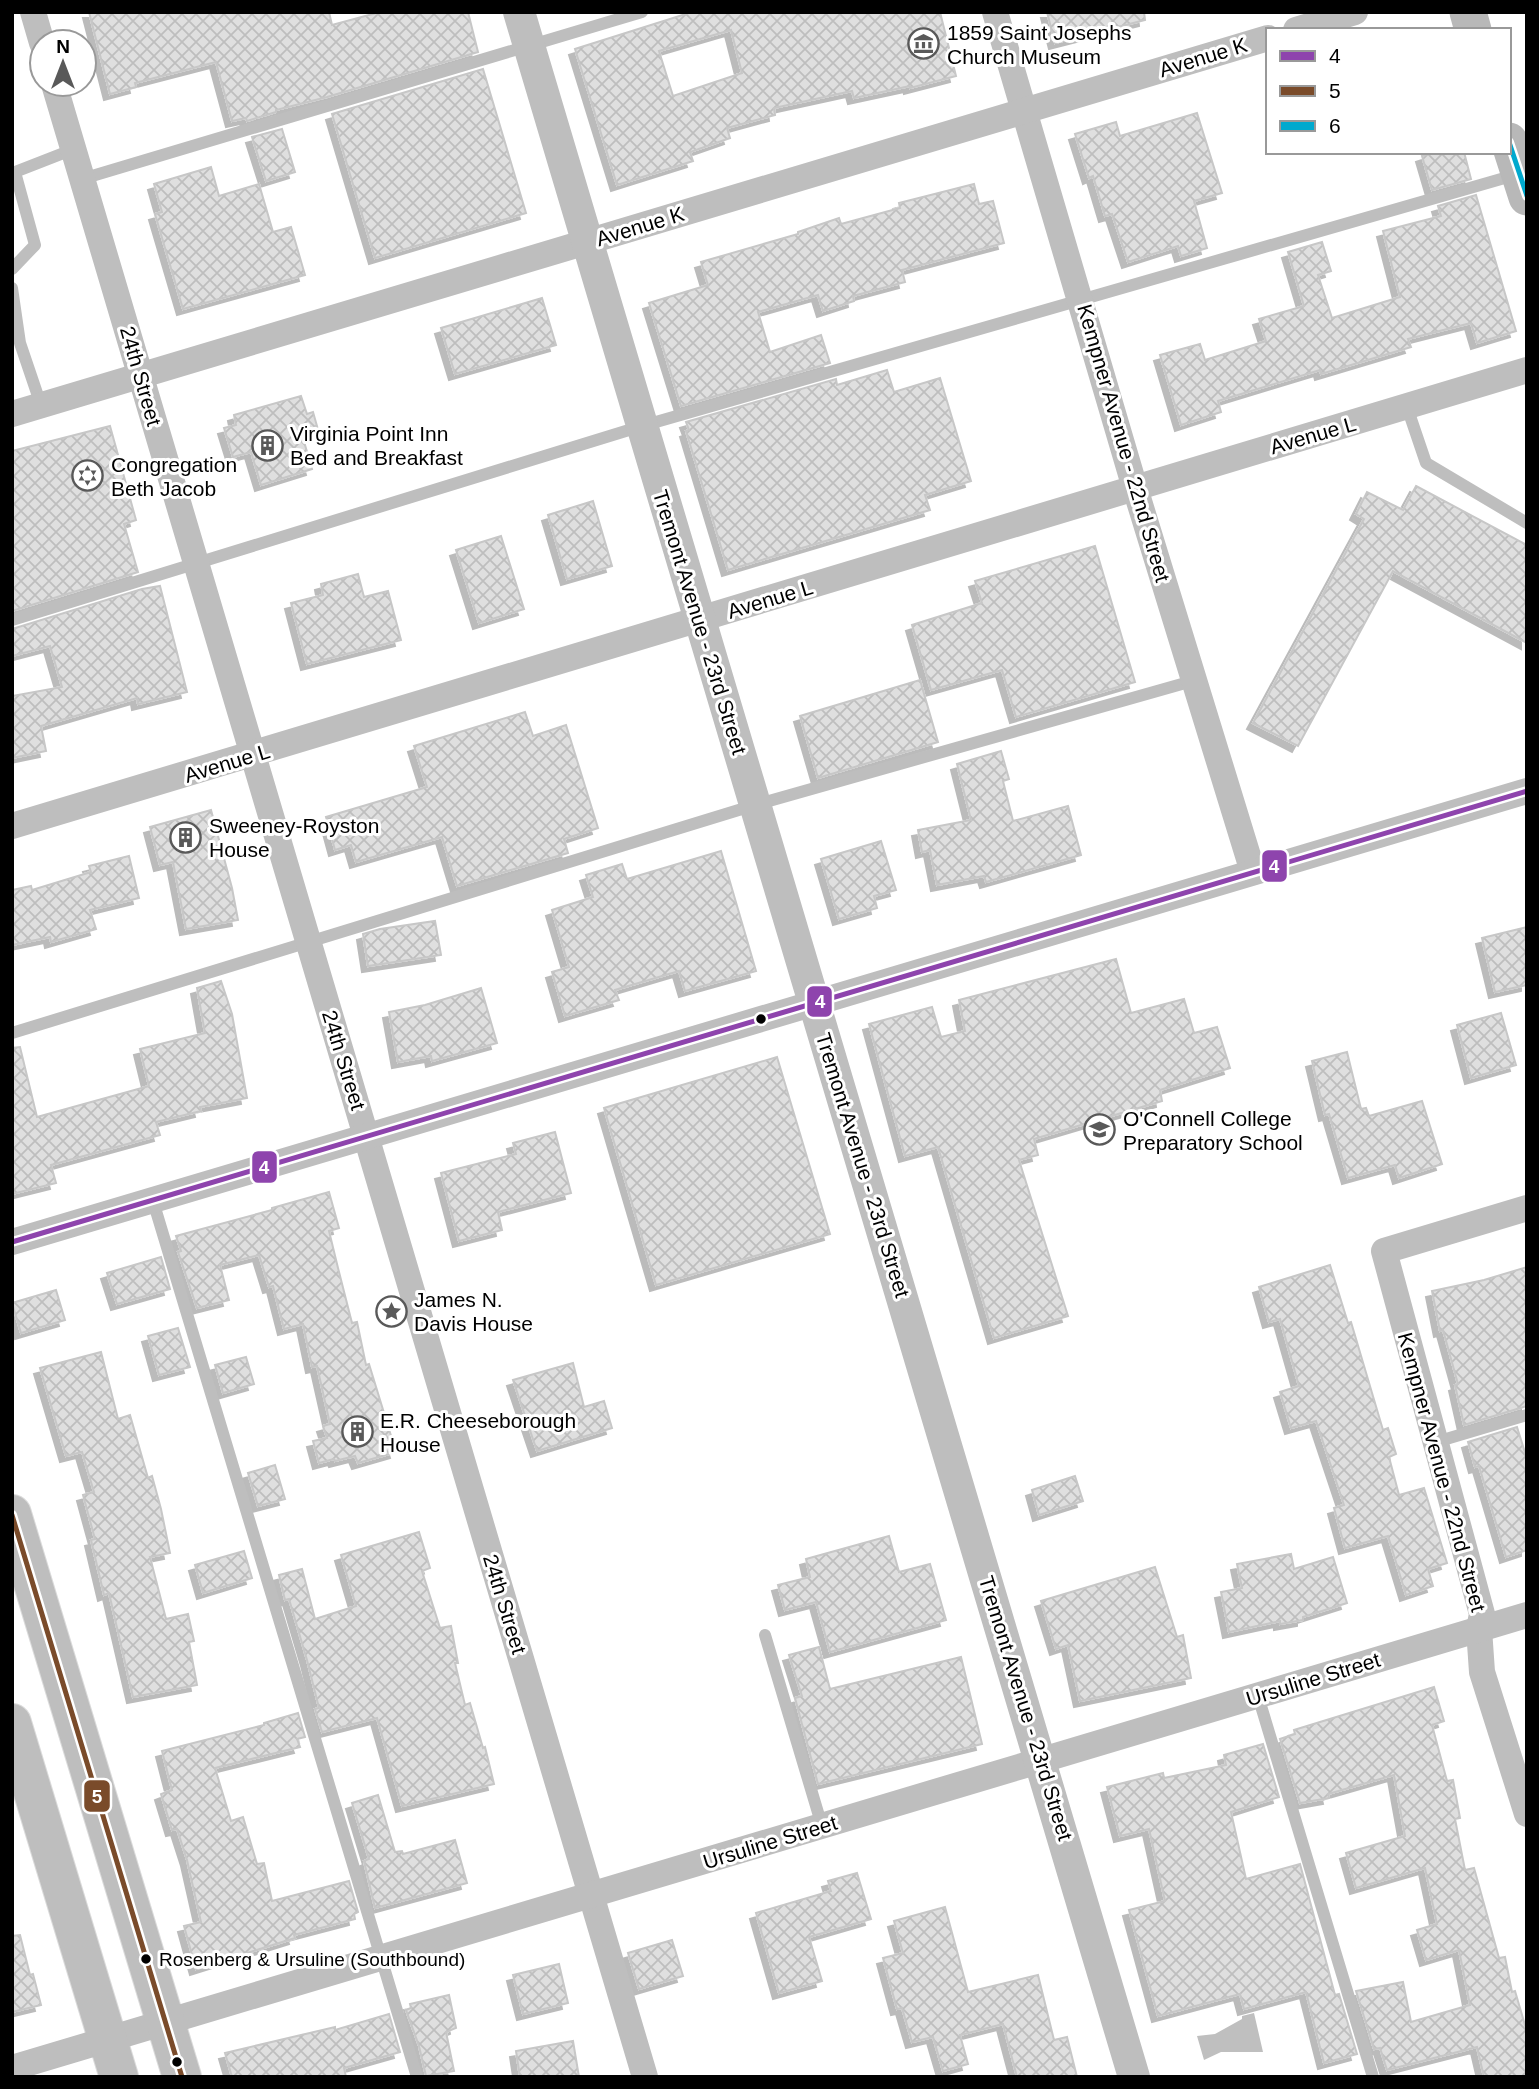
<svg xmlns="http://www.w3.org/2000/svg" width="1539" height="2089" viewBox="0 0 1539 2089" font-family="Helvetica,sans-serif">
<style>
.water{fill:#bfbfbf}
.building{fill:url(#building-cross-hatch);stroke:#c7c7c7;stroke-width:2;fill-rule:evenodd;filter:url(#shadow)}
.lines{fill:none;stroke-linecap:round;stroke-linejoin:round}
.primary-casing{stroke:#dbdbdb;stroke-width:40}
.service{stroke:#bebebe;stroke-width:12}
.minor{stroke:#bebebe;stroke-width:26}
.tertiary{stroke:#bebebe;stroke-width:32}
.secondary{stroke:#b8b8b8;stroke-width:37}
.primary{stroke:#bebebe;stroke-width:38}
.bus-1-casing{stroke:#fff;stroke-width:10}
.bus-2-casing{stroke:#fff;stroke-width:10}
.bus-3-casing{stroke:#fff;stroke-width:10}
.bus-1{stroke:#8e44ad;stroke-width:5}
.bus-2{stroke:#7a4b2a;stroke-width:5}
.bus-3{stroke:#00a9ce;stroke-width:5}
.bus-dot{fill:#000;stroke:#fff;stroke-width:2.5}
.labels{text-anchor:middle;dominant-baseline:central;stroke-width:6;stroke-linejoin:round;paint-order:stroke}
.bus-label{font-size:19px;fill:#000;stroke:#fff;text-anchor:start}
.poi-label{font-size:21px;fill:#000;stroke:#fff;text-anchor:start}
.street-label{font-size:21px;fill:#000;stroke:#fff}
.line-badge{stroke:#fff;stroke-width:2.5}
.badge-label{font-size:19px;text-anchor:middle;font-weight:bold;fill:#fff}
</style>
<defs>
<pattern id="building-cross-hatch" width="8" height="8" patternUnits="userSpaceOnUse" patternTransform="scale(1.75)"><rect width="8" height="8" fill="#dfdfdf"/><path d="M0 0l8 8M0 8l8-8" fill="none" stroke="#bebebe"/></pattern>
<filter id="shadow"><feDropShadow dx="-6" dy="6" stdDeviation="0" flood-color="#0004"/></filter>
</defs>
<rect width="100%" height="100%" fill="#fff"/>
<!-- water -->
<path class="water" d="M1254 2013 1263 2052H1221L1204 2060 1197 2036 1215 2034 1242 2019V2016Z"/>
<!-- building -->
<g class="building">
<path d="M89 12H329L332 25 380 12H468L478 52 327 97 276 110V112L247 121 246 118 232 121 216 62 135 83 136 87 110 94Z"/>
<path d="M692 12H940L956 76 910 88V86L854 98 852 91 774 108 775 115 727 128 730 138 690 152 693 161 617 185 575 49ZM731 30 742 73 673 96 659 51Z"/>
<path d="M1047 12H1144L1145 20 1055 43Z"/>
<path d="M483 69 526 213 375 258 332 114Z"/>
<path d="M1197 113 1222 193 1194 201 1207 248 1181 256 1178 246 1128 262 1112 214 1105 216 1093 176 1089 178 1075 134 1116 122 1120 136Z"/>
<path d="M282 129 295 172 266 181 252 137Z"/>
<path d="M1434 152H1464L1471 179 1432 190 1422 156Z"/>
<path d="M211 167 219 196 259 184 273 232 291 227 305 275 183 309 155 214 162 212 154 184Z"/>
<path d="M974 184 979 204 993 201 1004 243 902 270 905 282 853 296 854 301 823 311 818 295 758 312 770 352 821 335 830 363 681 406 649 303 708 285 701 262 798 234V232L839 218 841 224 900 208 899 203Z"/>
<path d="M1476 195 1516 331 1477 343 1471 323 1408 339 1411 347 1321 374 1320 370 1218 401 1221 412 1181 425 1160 355 1200 344 1205 360 1266 341 1259 319 1304 306 1288 252 1322 242 1331 271 1318 275 1332 318 1400 297 1383 231 1441 216 1438 206Z"/>
<path d="M542 298 556 345 455 374 441 328Z"/>
<path d="M887 370 894 392 940 378 971 481 925 495 930 510 728 570 686 431 689 430 686 422 836 379 837 385Z"/>
<path d="M301 396 307 414 313 412 319 433 303 438 312 469 261 485 251 452 233 457 224 428 236 425 234 415Z"/>
<path d="M110 426 136 520 124 524 138 572 12 611V451Z"/>
<path d="M1416 486 1527 545V643L1393 571 1298 746 1253 723 1364 519 1356 514 1367 492 1403 510Z"/>
<path d="M593 501 612 566 567 579 548 515Z"/>
<path d="M501 536 524 609 479 623 456 550Z"/>
<path d="M1095 546 1135 682 1016 717 1002 670 931 690 912 625 982 603 975 581Z"/>
<path d="M358 574 364 597 388 591 401 640 307 664 291 603 323 595 321 584Z"/>
<path d="M160 586 187 692 138 704 137 698 41 726 46 751 12 758V696L62 687 50 646 12 656V629L142 589Z"/>
<path d="M920 680 938 742 818 778 800 716Z"/>
<path d="M525 712 533 736 566 725 598 828 564 839 568 853 457 886 442 837 356 862 351 845 335 850 326 817 427 787 414 746Z"/>
<path d="M1001 751 1009 779 1003 781 1013 821 1068 806 1081 855 986 882 984 876 937 885 930 850 922 852 918 830 971 820 957 764Z"/>
<path d="M211 810 232 888 238 920 186 929 173 862 160 865 150 827Z"/>
<path d="M881 841 896 890 874 896 877 908 839 919 821 859Z"/>
<path d="M721 851 756 971 685 991 679 971 615 990 619 1000 565 1016 552 972 569 967 552 910 593 897 586 875 622 864 627 879Z"/>
<path d="M129 856 139 898 90 910 96 929 51 942 50 937 12 945V890L31 886 32 890 91 872 89 866Z"/>
<path d="M435 921 441 955 368 966 363 934 380 929Z"/>
<path d="M1527 927V985L1495 992 1482 938Z"/>
<path d="M1116 959 1131 1013 1184 999 1194 1033 1217 1027 1230 1068 1160 1090 1162 1101 1034 1139 1038 1155 1019 1160 1068 1316 994 1338 938 1147 905 1156 869 1024 932 1007 941 1037 965 1031 959 1000Z"/>
<path d="M221 981 232 1014 247 1098 200 1107 201 1111 156 1122 160 1135 51 1165 56 1183 12 1194V1048L20 1047 37 1117 149 1086 140 1049 205 1033 197 988Z"/>
<path d="M481 988 497 1043 432 1061 431 1056 398 1062 389 1012 425 1005Z"/>
<path d="M1501 1013 1516 1065 1471 1078 1457 1025Z"/>
<path d="M1347 1052 1361 1109 1366 1108 1369 1116 1422 1101 1442 1164 1399 1178 1395 1165 1348 1178 1329 1114 1325 1115 1312 1061Z"/>
<path d="M777 1057 830 1234 656 1285 604 1108Z"/>
<path d="M555 1132 571 1193 498 1212 502 1230 459 1241 441 1173 516 1154 513 1143Z"/>
<path d="M329 1192 339 1228 329 1231 338 1268 352 1323 357 1322 366 1365 369 1364 396 1452 358 1463 355 1456 335 1461 334 1459 319 1463 313 1441 327 1438 323 1426 330 1424 317 1366 312 1367 303 1324 284 1329 273 1286 269 1287 259 1255 220 1265 229 1300 197 1308 178 1252 181 1251 176 1236 272 1210V1208Z"/>
<path d="M161 1257 170 1289 117 1304 107 1273Z"/>
<path d="M1330 1265 1348 1323 1351 1322 1383 1430 1388 1428 1396 1454 1389 1457 1399 1495 1424 1488 1447 1563 1428 1569 1433 1586 1406 1595 1388 1536 1345 1548 1334 1508 1344 1505 1316 1421 1291 1428 1280 1392 1299 1386 1280 1319 1269 1322 1259 1287Z"/>
<path d="M1527 1267V1406L1464 1425 1455 1385 1458 1384 1443 1330 1440 1331 1432 1291 1484 1280Z"/>
<path d="M56 1290 65 1320 21 1333 12 1303Z"/>
<path d="M178 1328 190 1367 159 1375 148 1336Z"/>
<path d="M101 1352 118 1419 130 1415 148 1478 152 1476 161 1509 170 1553 150 1557 166 1619 188 1614 194 1641 189 1642 197 1685 133 1697 109 1593 104 1595 91 1540 95 1539 83 1495 94 1492 82 1452 66 1456 40 1368Z"/>
<path d="M246 1357 254 1384 223 1393 215 1365Z"/>
<path d="M573 1363 584 1407 604 1401 612 1428 537 1451 513 1380Z"/>
<path d="M1517 1427 1527 1459V1550L1506 1557 1479 1466 1475 1467 1468 1442Z"/>
<path d="M275 1465 285 1499 258 1506 248 1473Z"/>
<path d="M1075 1476 1083 1501 1039 1515 1032 1490Z"/>
<path d="M419 1532 430 1568 422 1571 440 1628 451 1626 458 1663H455L465 1705 470 1703 483 1748 485 1747 494 1784 402 1806 377 1718 322 1732 315 1709 319 1708 307 1660 289 1599 285 1600 279 1575 302 1569 315 1619 356 1606 341 1555Z"/>
<path d="M889 1536 899 1572 930 1564 946 1620 830 1652 816 1602 785 1610 778 1585 810 1577 806 1559Z"/>
<path d="M244 1551 252 1578 203 1593 195 1565Z"/>
<path d="M1291 1554 1294 1569 1333 1557 1347 1603 1303 1617V1620L1280 1624V1621L1229 1632 1221 1592 1242 1588 1237 1564Z"/>
<path d="M1155 1567 1177 1637 1183 1635 1191 1678 1080 1701 1068 1645 1056 1649 1041 1601Z"/>
<path d="M819 1647 830 1689 961 1657 982 1744 818 1784 795 1698 802 1696 789 1655Z"/>
<path d="M1434 1687 1444 1721 1432 1725 1447 1781 1453 1780 1460 1818 1455 1819 1465 1870 1474 1868 1499 1958 1505 1957 1512 1992 1515 1991 1527 2032V2077H1484L1477 2047 1387 2070 1380 2048 1374 2049 1356 1991 1403 1982 1411 2022 1470 2005 1459 1950 1426 1960 1417 1930 1437 1924 1425 1868 1356 1888 1346 1853 1405 1836 1394 1775 1328 1794 1329 1798 1300 1803 1280 1739 1295 1734 1294 1730Z"/>
<path d="M298 1713 305 1737 297 1739 300 1747 215 1768 231 1821 243 1817 257 1864 264 1863 272 1901 349 1881 358 1912 354 1914 355 1919 294 1935 295 1938 196 1969 184 1926 201 1922 187 1860 177 1829 172 1830 161 1794 172 1790 162 1751 264 1725V1723Z"/>
<path d="M1263 1744 1279 1797 1231 1812 1246 1879 1300 1864 1335 1995 1339 1994 1357 2054 1324 2063 1306 1992 1244 2009 1240 1994 1158 2016 1129 1910 1165 1901 1149 1829 1120 1836 1107 1787 1163 1773 1164 1778 1226 1765 1224 1755Z"/>
<path d="M378 1795 395 1852 402 1851 403 1854 455 1840 467 1883 375 1908 364 1861 369 1859 352 1803Z"/>
<path d="M857 1873 871 1919 809 1937 822 1981 779 1993 756 1913 831 1891 828 1881Z"/>
<path d="M945 1907 968 1992 1038 1975 1054 2040 1067 2037 1077 2077H1017L1003 2024 960 2035 968 2064 943 2071 933 2037 912 2042 902 2008 897 2009 883 1958 903 1953 894 1921Z"/>
<path d="M20 1935 30 1975 33 1974 41 2005 12 2012V1936Z"/>
<path d="M672 1940 683 1976 639 1989 628 1953Z"/>
<path d="M559 1964 568 2003 523 2014 513 1975Z"/>
<path d="M449 1995 456 2028 446 2032 454 2071 426 2076 419 2046 406 2010 411 2008 410 2004Z"/>
<path d="M389 2014 400 2052 344 2068 346 2077H232L225 2053 335 2027V2030Z"/>
<path d="M573 2041 579 2077H520L516 2051Z"/>
</g>
<g class="lines">
<defs>
<g id="primary">
<path d="M12 1514 182 2077"/>
<path d="M12 1723 119 2077"/>
</g>
</defs>
<!-- primary casing -->
<use href="#primary" class="primary-casing"/>
<!-- service -->
<g class="service">
<path d="M82 179 642 12"/>
<path d="M12 269 35 245 15 172 74 149"/>
<path d="M12 288 20 343 41 405"/>
<path d="M1407 407 1426 463 1527 523"/>
<path d="M12 620 642 426 1515 175"/>
<path d="M12 1033 755 805 1196 680"/>
<path d="M153 1201 417 2077"/>
<path d="M1436 1442 1527 1415"/>
<path d="M765 1635 822 1826"/>
<path d="M1258 1696 1373 2077"/>
</g>
<!-- minor -->
<g class="minor">
<path d="M33 12 42 43"/>
<path d="M995 12 1135 488 1253 872"/>
<path d="M1296 30 1355 12"/>
<path d="M54 84 645 2077"/>
<path d="M12 414 1268 38"/>
<path d="M12 826 1527 370"/>
<path d="M1527 1208 1384 1251 1482 1614 1479 1629 1482 1672 1527 1814"/>
<path d="M12 1242 1527 791"/>
<path d="M12 2068 1527 1615"/>
</g>
<!-- tertiary -->
<path class="tertiary" d="M519 12 1134 2077"/>
<!-- secondary -->
<g class="secondary">
<path d="M1468 12 1473 30"/>
<path d="M1509 141 1527 197"/>
</g>
<!-- primary -->
<use href="#primary" class="primary"/>
<defs>
<path id="bus-1" d="M12 1242 1527 791"/>
<path id="bus-2" d="M12 1515 182 2077"/>
<path id="bus-3" d="M1509 142 1527 196"/>
</defs>
<!-- bus-1 casing -->
<use href="#bus-1" class="bus-1-casing"/>
<!-- bus-2 casing -->
<use href="#bus-2" class="bus-2-casing"/>
<!-- bus-3 casing -->
<use href="#bus-3" class="bus-3-casing"/>
<!-- bus-1 -->
<use href="#bus-1" class="bus-1"/>
<!-- bus-2 -->
<use href="#bus-2" class="bus-2"/>
<!-- bus-3 -->
<use href="#bus-3" class="bus-3"/>
</g>
<!-- icons -->
<defs>
<symbol id="museum-ring" viewBox="-11 -11 22 22"><circle r="9.5" fill="#fff" stroke="#595959" stroke-width="1.5"/><path d="M0-6L6-3V-2H-6V-3ZM-5-1h2V3h-2ZM-1-1h2V3h-2ZM3-1h2V3H3ZM-6 4H6V6H-6Z" fill="#595959"/></symbol>
<symbol id="building-ring" viewBox="-11 -11 22 22"><circle r="9.5" fill="#fff" stroke="#595959" stroke-width="1.5"/><path d="M-4-6H4V6H1V3H-1V6H-4ZM-2.5-4.3h1.7v1.8h-1.7ZM.8-4.3h1.7v1.8H.8ZM-2.5-1h1.7V.8h-1.7ZM.8-1h1.7V.8H.8Z" fill="#595959"/></symbol>
<symbol id="synagogue-ring" viewBox="-11 -11 22 22"><circle r="9.5" fill="#fff" stroke="#595959" stroke-width="1.5"/><path d="M0-6.5L5.6 3.2H-5.6ZM0 6.5L5.6-3.2H-5.6Z" fill="#595959"/></symbol>
<symbol id="school-ring" viewBox="-11 -11 22 22"><circle r="9.5" fill="#fff" stroke="#595959" stroke-width="1.5"/><path d="M0-5L7-2L0 1L-7-2ZM-4 1L0 2.5L4 1V4Q0 6-4 4Z" fill="#595959"/></symbol>
<symbol id="sight-ring" viewBox="-11 -11 22 22"><circle r="9.5" fill="#fff" stroke="#595959" stroke-width="1.5"/><path d="M0-6L1.8-2.2L6-1.7L2.9 1.2L3.7 5.4L0 3.3L-3.7 5.4L-2.9 1.2L-6-1.7L-1.8-2.2Z" fill="#595959"/></symbol>
</defs>
<g fill-rule="evenodd">
<use href="#museum-ring" x="906" y="26" width="35" height="35"/>
<use href="#building-ring" x="250" y="428" width="35" height="35"/>
<use href="#synagogue-ring" x="70" y="458" width="35" height="35"/>
<use href="#building-ring" x="168" y="820" width="35" height="35"/>
<use href="#school-ring" x="1082" y="1112" width="35" height="35"/>
<use href="#sight-ring" x="374" y="1294" width="35" height="35"/>
<use href="#building-ring" x="340" y="1414" width="35" height="35"/>
</g>
<!-- markers -->
<g class="bus-dot">
<circle cx="761" cy="1019" r="6"/>
<circle cx="146" cy="1959" r="6"/>
<circle cx="177" cy="2062" r="6"/>
</g>
<g class="labels">
<!-- bus labels -->
<g class="bus-label">
<text x="159" y="1959">Rosenberg &amp; Ursuline (Southbound)</text>
</g>
<!-- poi labels -->
<g class="poi-label">
<text x="947" y="32">1859 Saint Josephs<tspan x="947" dy="24">Church Museum</tspan></text>
<text x="290" y="433">Virginia Point Inn<tspan x="290" dy="24">Bed and Breakfast</tspan></text>
<text x="111" y="464">Congregation<tspan x="111" dy="24">Beth Jacob</tspan></text>
<text x="209" y="825">Sweeney-Royston<tspan x="209" dy="24">House</tspan></text>
<text x="1123" y="1118">O'Connell College<tspan x="1123" dy="24">Preparatory School</tspan></text>
<text x="414" y="1299">James N.<tspan x="414" dy="24">Davis House</tspan></text>
<text x="380" y="1420">E.R. Cheeseborough<tspan x="380" dy="24">House</tspan></text>
</g>
<!-- street labels -->
<g class="street-label">
<text transform="translate(1203 57) rotate(-17)">Avenue K</text>
<text transform="translate(640 226) rotate(-17)">Avenue K</text>
<text transform="translate(141 376) rotate(74)">24th Street</text>
<text transform="translate(1313 435) rotate(-16)">Avenue L</text>
<text transform="translate(1124 443) rotate(74)">Kempner Avenue - 22nd Street</text>
<text transform="translate(770 599) rotate(-17)">Avenue L</text>
<text transform="translate(700 622) rotate(73)">Tremont Avenue - 23rd Street</text>
<text transform="translate(227 763) rotate(-17)">Avenue L</text>
<text transform="translate(344 1060) rotate(73)">24th Street</text>
<text transform="translate(863 1165) rotate(73)">Tremont Avenue - 23rd Street</text>
<text transform="translate(1442 1472) rotate(75)">Kempner Avenue - 22nd Street</text>
<text transform="translate(505 1604) rotate(73)">24th Street</text>
<text transform="translate(1313 1679) rotate(-17)">Ursuline Street</text>
<text transform="translate(1026 1708) rotate(73)">Tremont Avenue - 23rd Street</text>
<text transform="translate(770 1842) rotate(-17)">Ursuline Street</text>
</g>
</g>
<g class="line-badge">
<rect x="1261" y="849" width="27" height="34" rx="7" fill="#8e44ad"/>
<rect x="806" y="985" width="27" height="33" rx="7" fill="#8e44ad"/>
<rect x="251" y="1150" width="27" height="34" rx="7" fill="#8e44ad"/>
<rect x="83" y="1779" width="28" height="34" rx="7" fill="#7a4b2a"/>
</g>
<g class="badge-label">
<text x="1274" y="873">4</text>
<text x="820" y="1008">4</text>
<text x="264" y="1174">4</text>
<text x="97" y="1803">5</text>
</g>
<!-- border -->
<rect width="1539" height="2089" fill="none" stroke="#000000" stroke-width="28"/>
<!-- legend -->
<rect x="1266" y="28" width="245" height="126" fill="#ffffff" stroke="#999999" stroke-width="2"/>
<rect x="1280" y="51" width="35" height="10" fill="#8e44ad" stroke="#999999" stroke-width="2"/>
<text x="1329" y="63" font-size="21" fill="#000000">4</text>
<rect x="1280" y="86" width="35" height="10" fill="#7a4b2a" stroke="#999999" stroke-width="2"/>
<text x="1329" y="98" font-size="21" fill="#000000">5</text>
<rect x="1280" y="121" width="35" height="10" fill="#00a9ce" stroke="#999999" stroke-width="2"/>
<text x="1329" y="133" font-size="21" fill="#000000">6</text>
<!-- north arrow -->
<g transform="translate(63 63)"><circle r="33" fill="#ffffff" stroke="#999999" stroke-width="2"/>
<path d="M0-5L12 26L0 18L-12 26Z" fill="#595959"/>
<text y="-10" font-size="19" font-weight="bold" text-anchor="middle" fill="#000000">N</text>
</g>
</svg>
